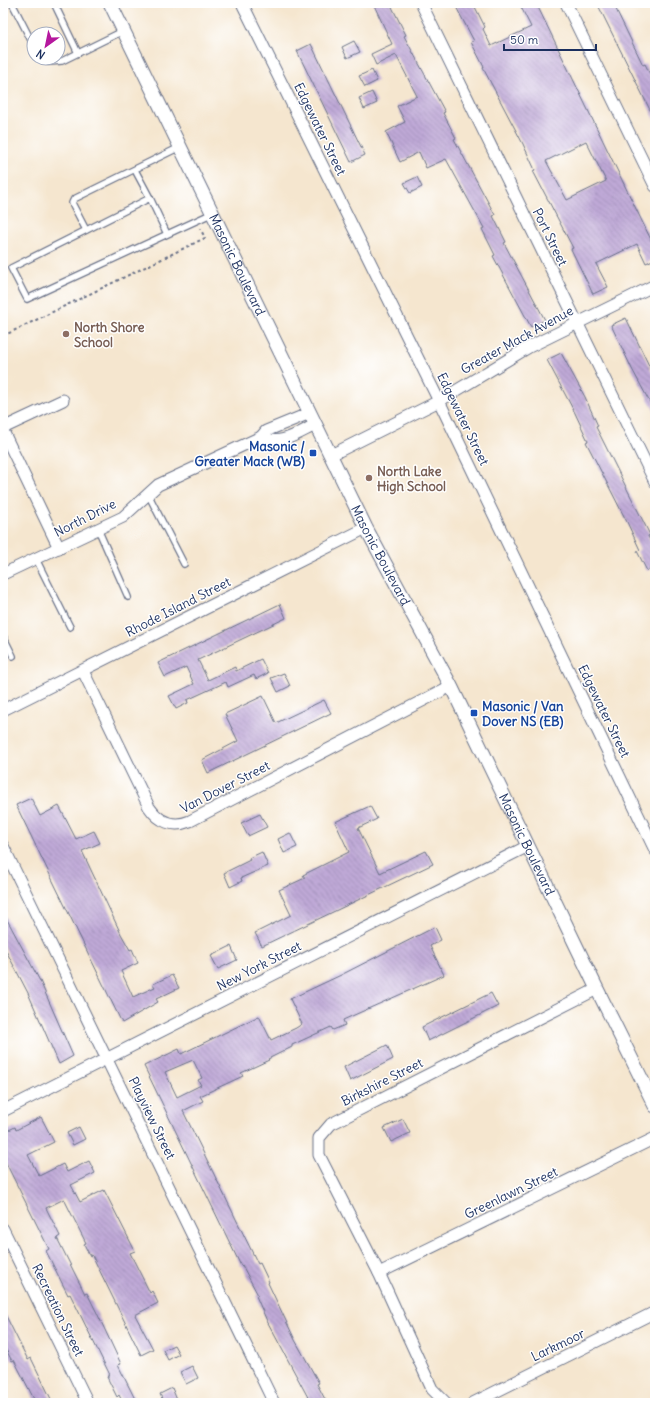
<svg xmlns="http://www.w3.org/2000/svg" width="658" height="1406" viewBox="0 0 658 1406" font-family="Delius,sans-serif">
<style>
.building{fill:url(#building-back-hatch);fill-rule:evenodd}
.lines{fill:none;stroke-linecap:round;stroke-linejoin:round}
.service-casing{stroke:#676f86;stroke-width:8}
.minor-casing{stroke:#676f86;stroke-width:13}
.tertiary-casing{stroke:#676f86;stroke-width:15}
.path{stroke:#676f86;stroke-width:2;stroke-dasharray:3 3;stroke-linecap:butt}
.service{stroke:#fff;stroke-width:5.5}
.minor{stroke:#fff;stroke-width:11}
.tertiary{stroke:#fff;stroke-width:13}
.education-dot{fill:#8d6e63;stroke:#fff;stroke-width:1.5}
.transit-dot{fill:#1a4fb4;stroke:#fff;stroke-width:1.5}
.labels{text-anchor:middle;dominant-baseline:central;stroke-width:3;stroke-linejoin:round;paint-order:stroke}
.street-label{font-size:13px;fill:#1b2f5e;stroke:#fff}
.education-label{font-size:13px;font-weight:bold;fill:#785e54;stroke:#fff;text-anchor:start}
.transit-label{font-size:13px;font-weight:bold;fill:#164399;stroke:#fff;text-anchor:end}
</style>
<defs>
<pattern id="building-back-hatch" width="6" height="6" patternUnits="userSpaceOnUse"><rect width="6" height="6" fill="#bfa9d7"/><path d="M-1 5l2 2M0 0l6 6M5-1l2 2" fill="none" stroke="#9a8ab2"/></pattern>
</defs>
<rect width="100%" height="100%" fill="#fff"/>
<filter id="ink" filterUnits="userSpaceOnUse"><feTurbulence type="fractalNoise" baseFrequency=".025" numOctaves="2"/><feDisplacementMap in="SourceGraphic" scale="8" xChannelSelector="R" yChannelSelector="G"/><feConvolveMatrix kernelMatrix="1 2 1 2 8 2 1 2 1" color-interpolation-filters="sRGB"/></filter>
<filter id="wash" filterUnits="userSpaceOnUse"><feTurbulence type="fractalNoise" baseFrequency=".012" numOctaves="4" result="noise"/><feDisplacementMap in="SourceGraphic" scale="16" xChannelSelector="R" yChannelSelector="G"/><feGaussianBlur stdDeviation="0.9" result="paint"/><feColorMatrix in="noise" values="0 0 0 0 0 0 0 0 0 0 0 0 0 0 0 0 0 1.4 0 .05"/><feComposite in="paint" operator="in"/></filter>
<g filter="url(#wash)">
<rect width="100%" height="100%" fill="#f5e6cf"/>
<g id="blocks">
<!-- building -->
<g class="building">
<path d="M373 3H390L406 35 404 36 445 112 443 113 456 138 454 139 495 215 493 216 506 242 504 243 545 320 531 327 493 256 495 255 482 229 484 228 446 159 426 168 419 152 400 162 386 132 405 122 397 106 417 96 396 55 376 65 371 54 392 44Z"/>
<path d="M454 3H473L485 27 483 29 491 46 531 27 519 3H536L655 248V259L646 263 637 244 596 264 608 287 593 294 571 249 573 248 533 171 535 170 523 144 483 68 484 67 471 42 474 41ZM586 141 606 181 567 200 546 161Z"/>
<path d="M597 3H613L643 65 645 64 655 84V120Z"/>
<path d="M354 41 360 52 347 58 342 47Z"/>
<path d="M311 44 365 155 351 162 297 51Z"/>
<path d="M372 70 377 81 365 87 359 76Z"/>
<path d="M372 92 377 103 364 109 359 98Z"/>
<path d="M417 177 422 187 410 193 404 183Z"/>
<path d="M626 318 655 378V412L632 369 611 325Z"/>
<path d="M561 353 585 397 598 426 596 427 650 535 648 536 655 551V566L647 571 637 551 640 550 627 522 586 442 588 441 575 413 547 360Z"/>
<path d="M280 604 286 618 198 660 208 680 235 667 236 671 261 659 268 673 256 679 254 675 228 687 226 682 187 700 188 703 176 709 169 696 194 684 186 667 165 677 158 663Z"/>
<path d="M284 673 290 686 278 692 271 678Z"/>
<path d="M263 696 276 723 324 700 331 713 208 773 202 760 238 741 225 714Z"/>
<path d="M31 798 40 816 59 806 76 839 94 831 100 843 82 851 121 934 130 950 132 949 138 963 121 971 133 997 155 987 153 984 172 975 179 988 156 999 158 1002 122 1023 16 805Z"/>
<path d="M370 806 377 819 358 828 380 873 426 851 433 864 262 946 255 933 291 915 279 890 305 878 303 875 349 852 335 822Z"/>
<path d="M260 814 267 827 248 836 241 823Z"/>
<path d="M290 833 297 847 284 853 278 839Z"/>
<path d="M262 852 268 866 241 878 242 881 230 887 224 873 250 860 249 858Z"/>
<path d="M3 912 40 981 73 1056 59 1064 28 993 3 945Z"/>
<path d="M435 927 441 940 430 946 444 975 343 1020 345 1025 333 1030 331 1027 292 1045V1047L268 1059 269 1060 241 1073 243 1076 200 1096 203 1101 183 1111 258 1264 260 1263 269 1282 268 1283 295 1340 319 1383 317 1384 327 1403H311L267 1321 256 1296 258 1295 242 1265 241 1266 144 1066 179 1049 181 1054 259 1016 271 1040 296 1028 302 1024 290 999 341 975ZM193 1060 202 1078 198 1080 201 1085 177 1097 165 1072Z"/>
<path d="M231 946 237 960 218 969 211 956Z"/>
<path d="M491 993 498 1006 428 1041 422 1027Z"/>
<path d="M387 1045 393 1059 350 1081 344 1067Z"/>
<path d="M41 1117 54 1142 28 1155 39 1176 63 1164 67 1172 89 1161 95 1173 71 1185 80 1202 104 1190 135 1251 130 1253 150 1293 152 1291 158 1303 135 1315 153 1349 141 1355 92 1255 90 1256 84 1244 86 1243 64 1199 46 1208 60 1236 57 1238 85 1294 87 1293 97 1313 121 1364 118 1365 137 1403H123L119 1395 117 1397 107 1377 110 1375 70 1294 68 1295 46 1251 49 1249 3 1157V1133L15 1127 16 1130Z"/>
<path d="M403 1119 410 1133 391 1142 384 1128Z"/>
<path d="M79 1127 85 1139 73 1145 67 1133Z"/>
<path d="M3 1310 28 1360 31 1358 53 1403H36L14 1360 12 1361 3 1344Z"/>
<path d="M174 1345 179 1354 168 1360 163 1350Z"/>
<path d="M192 1366 198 1378 186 1384 180 1372Z"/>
<path d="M172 1388 177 1400 172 1403H164L160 1394Z"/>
</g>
</g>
</g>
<g filter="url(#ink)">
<use href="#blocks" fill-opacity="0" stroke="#676f86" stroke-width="1"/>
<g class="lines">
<defs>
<g id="service">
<path d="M12 3 34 46"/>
<path d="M54 3 78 53"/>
<path d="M42 58 49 62 62 61 123 31"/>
<path d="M135 170 150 198"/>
<path d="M86 230 72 203 74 199 180 147"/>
<path d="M167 234 150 198 11 268 27 299 213 213"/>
<path d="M148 494 184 564"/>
<path d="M98 529 128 597"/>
<path d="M36 559 70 627"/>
<path d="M3 636 13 656"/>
</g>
<g id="minor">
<path d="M242 3 439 401 655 850"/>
<path d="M421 3 655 482"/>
<path d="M566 3 655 186"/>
<path d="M310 413 266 431 261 437C280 447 298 433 315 425"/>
<path d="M3 428 63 400"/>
<path d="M3 431 59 548"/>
<path d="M331 455 439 401 529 347 655 285"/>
<path d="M3 574 123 517 158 485 261 437"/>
<path d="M83 671 149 807C159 822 173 828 190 821L451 686"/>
<path d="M3 710 366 528"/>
<path d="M3 846 274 1403"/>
<path d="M3 1111 528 846"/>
<path d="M3 1229 88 1403"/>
<path d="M379 1273 655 1138"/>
<path d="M446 1403 432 1389 379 1273 319 1155V1138L331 1124 597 989"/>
<path d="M473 1403 655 1312"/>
</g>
<g id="tertiary">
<path id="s1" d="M110 3 366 528 451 686 597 989 655 1106"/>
</g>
</defs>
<!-- service casing -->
<use href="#service" class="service-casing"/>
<!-- minor casing -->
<use href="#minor" class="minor-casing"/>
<!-- tertiary casing -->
<use href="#tertiary" class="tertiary-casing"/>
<!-- path -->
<path class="path" d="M3 336 205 238 200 228"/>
<!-- service -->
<use href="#service" class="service"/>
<!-- minor -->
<use href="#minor" class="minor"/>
<!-- tertiary -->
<use href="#tertiary" class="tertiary"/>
</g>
</g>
<!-- markers -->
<g class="education-dot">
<circle cx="66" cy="334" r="4"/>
<circle cx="369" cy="478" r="4"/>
</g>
<g class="transit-dot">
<rect x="309" y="449" width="8" height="8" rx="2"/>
<rect x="470" y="709" width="8" height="8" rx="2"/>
</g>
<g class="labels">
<!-- street labels -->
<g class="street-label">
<text transform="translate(320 129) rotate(64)">Edgewater Street</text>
<text transform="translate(550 237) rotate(64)">Port Street</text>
<text stroke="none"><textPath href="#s1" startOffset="291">Masonic Boulevard</textPath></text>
<text transform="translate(517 340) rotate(-29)">Greater Mack Avenue</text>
<text transform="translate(463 419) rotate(64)">Edgewater Street</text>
<text transform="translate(85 518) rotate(-27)">North Drive</text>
<text stroke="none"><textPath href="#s1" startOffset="615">Masonic Boulevard</textPath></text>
<text transform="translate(178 607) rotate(-27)">Rhode Island Street</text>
<text transform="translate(604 711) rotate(64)">Edgewater Street</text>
<text transform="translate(225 787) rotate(-27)">Van Dover Street</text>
<text stroke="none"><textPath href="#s1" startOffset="939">Masonic Boulevard</textPath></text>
<text transform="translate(259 966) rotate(-27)">New York Street</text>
<text transform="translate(382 1082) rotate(-27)">Birkshire Street</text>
<text transform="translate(152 1118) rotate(64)">Playview Street</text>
<text transform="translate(511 1193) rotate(-26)">Greenlawn Street</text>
<text transform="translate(58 1310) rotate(64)">Recreation Street</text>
<text transform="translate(558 1345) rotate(-26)">Larkmoor</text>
</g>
<!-- education labels -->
<g class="education-label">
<text x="74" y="327">North Shore<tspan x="74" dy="15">School</tspan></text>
<text x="377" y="471">North Lake<tspan x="377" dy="15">High School</tspan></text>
</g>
<!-- transit labels -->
<g class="transit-label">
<text x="305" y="446">Masonic /<tspan x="305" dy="15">Greater Mack (WB)</tspan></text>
<text x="482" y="706" text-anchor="start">Masonic / Van<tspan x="482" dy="15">Dover NS (EB)</tspan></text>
</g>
</g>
<!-- margin -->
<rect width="658" height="1406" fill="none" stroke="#fff" stroke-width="16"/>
<!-- north arrow -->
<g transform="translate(46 46) rotate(213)"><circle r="19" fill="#ffffff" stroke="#a4acbf"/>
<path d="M0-3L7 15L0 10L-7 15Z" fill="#b5179e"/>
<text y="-6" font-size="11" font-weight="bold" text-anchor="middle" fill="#1b2f5e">N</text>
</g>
<!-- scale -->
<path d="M504 44v6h92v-6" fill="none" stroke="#1b2f5e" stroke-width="2"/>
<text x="510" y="44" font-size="12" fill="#1b2f5e" stroke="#ffffff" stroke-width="3" paint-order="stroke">50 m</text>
</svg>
